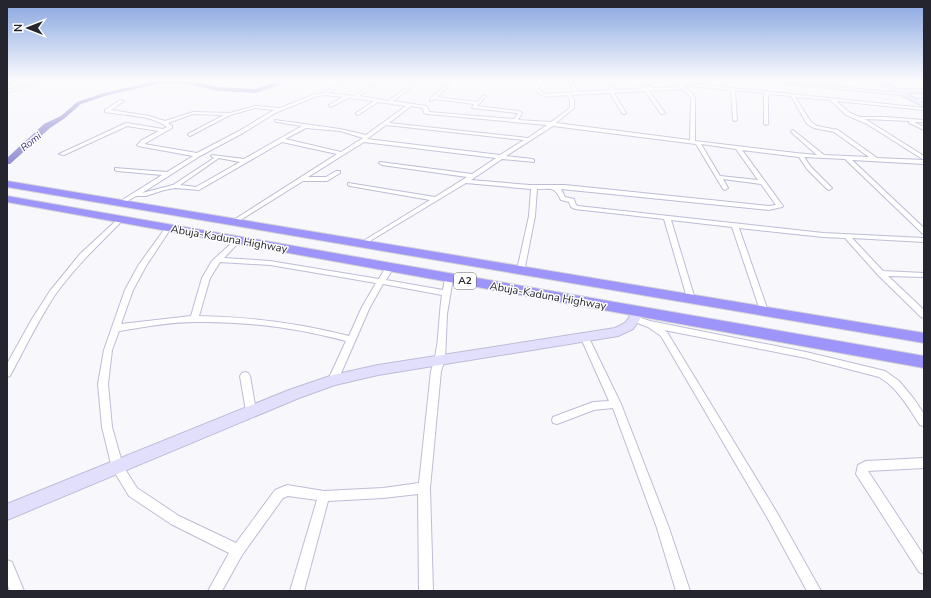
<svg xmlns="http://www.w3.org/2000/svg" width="931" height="598" viewBox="0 0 931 598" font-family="'Nunito Sans',sans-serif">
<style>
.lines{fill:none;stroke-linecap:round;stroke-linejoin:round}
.stream{stroke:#938fd4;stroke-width:1}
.river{fill:#938fd4;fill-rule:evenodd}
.street-casing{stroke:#bdbdd7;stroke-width:2}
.secondary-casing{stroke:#bdbdd7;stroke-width:2}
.highway-casing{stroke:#d3d3d5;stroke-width:2}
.street{fill:#fff;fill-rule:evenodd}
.secondary{fill:#e2dffd;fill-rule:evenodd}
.highway{fill:#9d95f9;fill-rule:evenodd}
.labels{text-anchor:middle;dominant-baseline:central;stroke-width:3;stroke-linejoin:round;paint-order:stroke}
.far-water-label{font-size:10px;font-style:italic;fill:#403384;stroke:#fff}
.shield{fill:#fff;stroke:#66666d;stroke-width:1}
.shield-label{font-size:10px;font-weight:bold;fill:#25252f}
.street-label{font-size:11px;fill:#25252f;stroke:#fff}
</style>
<rect width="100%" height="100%" fill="#f7f7fc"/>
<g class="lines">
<!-- stream -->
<path class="stream" d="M148 83 150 81"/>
<!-- river -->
<path class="river" d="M156 81H189L219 87 256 89 278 81H285L279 85 256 93 219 91 187 84 162 83 108 95 81 104 65 118 50 128 10 164H7V158L44 124 61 116 77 102 104 93Z"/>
<defs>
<g id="street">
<path d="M11 81H16L7 85V83Z"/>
<path d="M43 81H49L7 92V90Z"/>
<path d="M344 81H348L328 93 354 96 379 81H383L359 96 388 101 416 81H420L393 101 426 106 428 108 429 112 514 119 518 113 472 108 474 104 435 99 430 101V99L450 81 451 83 437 97 477 102 484 95 486 96 477 106 519 111 522 113 518 120 551 122 570 108V100L567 95C548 96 539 102 532 81H536L541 91 545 94 574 92 568 81H572L578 92 609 90 610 88 603 81H607L614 88 613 90 647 88 639 81H643L652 88 680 87 678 84 675 83 677 82 924 108V110L836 101 850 113 860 117H885L924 120V122H914L924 127V130L909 123V121L865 119 924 156V160L867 124 846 115 830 100 795 97 811 122 817 126 838 130 877 158 924 160V164L852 160 924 228V234L922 233 845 159 804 157 811 167 832 188 829 190 827 189 807 169 799 157 742 150 783 206 782 207 769 210 561 189 565 197 574 199 576 205 578 206 823 233 924 238V242L852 238 883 271 924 273V277L888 276 924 310V318L921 317 878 275 845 238 823 237 739 228 768 311 767 313H761L732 227 671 220 695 299 694 301H688L664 219 575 209 571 207 569 202 561 200C554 186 552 189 537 189L535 216 524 272H521L517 270 529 216 531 189 466 183 365 244 363 245 360 243 430 200 350 186 348 185V183L435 197 467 177 382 165 379 163 380 162 472 174 496 158 364 142 308 177H326L336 171H340V173L327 181H303L234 224 232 223V221L337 154 282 142 199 190 175 188 164 190 146 196H136L121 205 118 203 119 202 162 175 117 171 115 170V168L167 172 193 156 138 146 137 145 142 140 159 131 127 126 64 155 59 154 126 123 163 129 167 127C149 114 126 116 105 112V110L120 100 124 101 111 110 149 116 165 121 193 112 230 113 255 106 280 108 315 94 323 93ZM682 85 731 90 733 120 735 121 737 120 735 90 764 93V124L766 125 768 124V94L791 96 807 124 814 128 834 132 869 157 824 155 793 130 791 131V132L817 155 796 153 695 141V98L692 93ZM683 89 689 95 691 98 690 140 556 123 574 108V100L571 95 610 93 622 113 624 114 626 113 614 93 645 91 661 114H663L665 113 649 91ZM324 95 343 97 329 105V106L331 107 348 98 374 101 356 113V114L358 115 378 102 406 106 366 135 340 129 275 120V121L277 122 302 126 244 159 212 155 211 156 214 158 173 185 142 193 200 156 243 133 275 113 317 96ZM411 106 423 108 424 113 428 114 547 125 528 138 389 123ZM255 108 274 110 239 131 197 153 144 144 172 128V126L168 123 193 114 224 115 188 134V135L190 136 230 115ZM386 125 524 140 500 155 367 139ZM553 126 696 144 723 189 725 190 728 188 723 179 761 184 776 205 769 206 565 185H530L471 180 502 159 534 162V160L532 159 506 156ZM306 128 340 131 363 138 341 152 285 139ZM701 144 736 149 758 180 720 176ZM219 158 240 162 196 187 180 185Z"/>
<path d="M759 81H771L902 93 904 94 902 95Z"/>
<path d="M914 99H924V101H912V100Z"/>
<path d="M121 217 123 218V220C99 244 75 267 55 295 38 321 25 348 10 376L7 377V364L32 319 50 291 80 254 119 218Z"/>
<path d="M168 226 171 228 146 266 133 290 121 324 191 316 202 278 212 261 236 239 238 238 241 240 224 258 270 261 379 279 387 265H390L394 267 386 280 443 290 445 278 446 276H452L453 278 447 314 445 359 441 371 430 488 433 591H419L418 494 383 498 328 501 304 591H290L317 500 288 496 283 498 242 555 222 591H208L229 553 171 524 129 496 112 468 102 427 98 384 104 350 125 290 138 266 166 227ZM220 262 270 265 376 283 362 307 349 336C299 323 250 317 199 316L210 278ZM383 284 442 295C438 320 440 347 431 371L419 483 383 488 324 491 287 485 275 490 236 543 179 516 137 488 123 466 112 427 108 384 112 350 119 331C144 327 170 322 195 322 246 321 297 328 346 341L328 380 330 383 333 384 336 383 338 380 370 307Z"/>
<path d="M635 316 650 321 806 352 885 371 899 381 914 399 924 414V426L920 425C908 407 898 388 879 377L806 358 664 330 667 332 776 511 821 591H807L768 519 661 336 648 327 632 321 631 319 632 317Z"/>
<path d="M584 333 587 334 588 336 621 404 669 528 690 591H676L657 528 613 408 594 410 557 424 553 423 552 420 553 417 593 402 609 401 580 336 581 334Z"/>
<path d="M245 372 248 373 250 376 256 411 255 414 251 415 247 414 246 411 240 376 242 373Z"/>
<path d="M924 458V468L868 471 924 556V574L919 572 856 474 858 465 866 461Z"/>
<path d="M7 560 12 562 24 591H10L7 583Z"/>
</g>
<g id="secondary">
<path d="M875 81H882L898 89H924V93H905L924 103V107Z"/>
<path d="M639 308 643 309 645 312 633 329 618 336 378 375 335 385 299 398 7 520V504L289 390 333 375 378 365 615 328 625 323 635 309Z"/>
</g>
<g id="highway">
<path d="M7 181 924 333V343L7 187Z"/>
<path d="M7 196 924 356V368L7 202Z"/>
</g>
</defs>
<!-- street casing -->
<use href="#street" class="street-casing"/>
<!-- secondary casing -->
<use href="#secondary" class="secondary-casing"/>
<!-- highway casing -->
<use href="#highway" class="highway-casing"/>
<!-- street -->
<use href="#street" class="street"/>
<!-- secondary -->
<use href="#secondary" class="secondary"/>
<!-- highway -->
<use href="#highway" class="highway"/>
</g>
<!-- sky -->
<linearGradient id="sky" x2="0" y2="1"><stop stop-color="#86a5e0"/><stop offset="0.49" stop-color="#fbfbfe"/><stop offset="1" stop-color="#fbfbfe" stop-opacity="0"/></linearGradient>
<rect width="931" height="164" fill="url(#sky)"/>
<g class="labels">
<!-- far-water labels -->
<g class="far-water-label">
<text transform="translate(31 142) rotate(-39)">Romi</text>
</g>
<!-- shield labels -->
<rect class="shield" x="454" y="273" width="22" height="16" rx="3"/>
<g class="shield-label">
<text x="465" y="281">A2</text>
</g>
<!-- street labels -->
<g class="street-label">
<text transform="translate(229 239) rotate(10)">Abuja-Kaduna Highway</text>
<text transform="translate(548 296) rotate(10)">Abuja-Kaduna Highway</text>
</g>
</g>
<!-- border -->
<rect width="931" height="598" fill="none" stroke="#25252f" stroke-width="16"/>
<!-- north arrow -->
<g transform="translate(28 28) rotate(270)" stroke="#ffffff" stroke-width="3" paint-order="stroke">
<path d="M0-3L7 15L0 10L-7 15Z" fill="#25252f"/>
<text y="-6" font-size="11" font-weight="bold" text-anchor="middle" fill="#25252f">N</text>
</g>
</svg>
